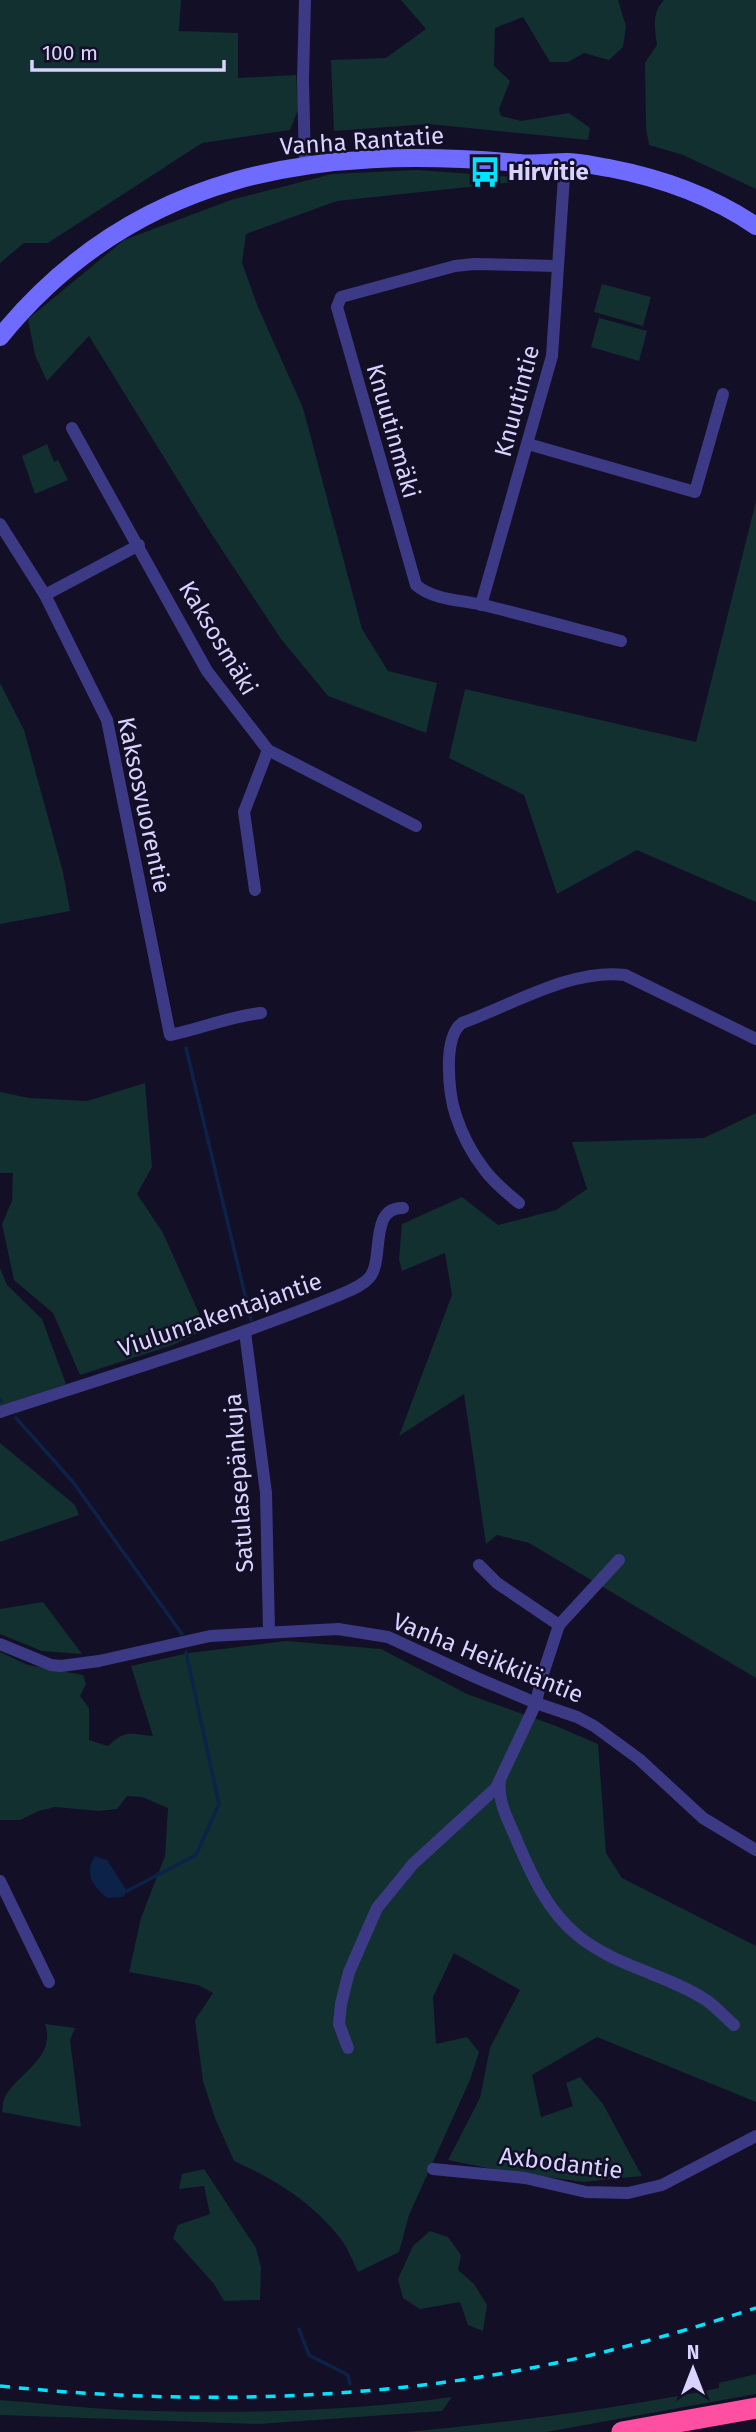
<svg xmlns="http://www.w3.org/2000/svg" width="756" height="2432" viewBox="0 0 756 2432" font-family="'Fira Sans',sans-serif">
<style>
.green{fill:#12302f}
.water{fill:#0c2248}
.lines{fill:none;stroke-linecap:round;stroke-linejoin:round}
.stream{stroke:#0c2248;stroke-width:3.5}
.minor{stroke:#3d3a85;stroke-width:12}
.secondary{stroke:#6f6bff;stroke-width:18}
.motorway{stroke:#ff4fa3;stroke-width:21}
.rail{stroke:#00e5ff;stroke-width:3.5;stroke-dasharray:10 9;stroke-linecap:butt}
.labels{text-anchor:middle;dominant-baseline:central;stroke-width:5;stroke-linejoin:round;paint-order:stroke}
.street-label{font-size:24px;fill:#d9d4ff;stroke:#130f26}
.poi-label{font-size:24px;font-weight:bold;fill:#d9d4ff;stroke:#130f26;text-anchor:start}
</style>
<rect width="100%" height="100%" fill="#130f26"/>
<!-- green -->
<g class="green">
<path d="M0 0H181L179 31 238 33V78L296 75 298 110 290 130 202 143 48 243H24L0 263Z"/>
<path d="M401 0H618L626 26 623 47 609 60 584 53 568 62H550L523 17 495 28 494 66 510 81 499 109 501 116 521 121 569 113 590 128 588 140 429 124 334 131 331 60 386 58 426 29Z"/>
<path d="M664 0H756V189L683 155 649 145 646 128 645 63 657 45C655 28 651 14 664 0Z"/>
<path d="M417 170 542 179 337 201 246 234 242 263 258 307 303 408 362 629 388 671 437 683 426 733 328 696 281 639 207 527 89 336 47 381 35 355 28 319 124 240 231 200 332 174Z"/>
<path d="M602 284 651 297 643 326 594 312Z"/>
<path d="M599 318 647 331 639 361 591 347Z"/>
<path d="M47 444 54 462 58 460 68 480 35 494 22 456Z"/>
<path d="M756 501V902L637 850 557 894 524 795 449 758 465 689 696 742Z"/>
<path d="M0 683 24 730 63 872 70 911 0 924Z"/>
<path d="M145 1083 152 1167 137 1194 163 1233 206 1329 173 1345 80 1375 53 1313 14 1280 2 1224 12 1201 13 1173H0V1092L29 1098 87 1101Z"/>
<path d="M756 1113V1678L529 1543 497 1535 486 1544 464 1394 399 1436 452 1295 445 1253 402 1271 399 1259 402 1224 462 1197 498 1225 556 1210 587 1189 572 1142 704 1138Z"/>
<path d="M0 1268 7 1285 42 1319 66 1384 0 1406Z"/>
<path d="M0 1443 75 1505 79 1515 0 1542Z"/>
<path d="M43 1602 82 1654 42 1651 0 1634V1609Z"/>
<path d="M286 1641 381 1649 467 1694 556 1726 598 1744 606 1853 622 1878 756 1946V2102L597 2037 532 2075 541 2117 573 2106 566 2083 580 2077 603 2104 642 2176 583 2182 497 2170 448 2160 480 2098 490 2048 520 1990 454 1953 433 1997 436 2044 467 2037 479 2052 470 2080 409 2215 399 2252 358 2272C353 2262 349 2251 343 2242 315 2204 276 2180 234 2161L215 2118 203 2081 195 2020 213 1993 198 1985 129 1972 141 1918 165 1856 168 1808 142 1797 127 1796 117 1809 99 1811 55 1807 39 1811 20 1820H0V1652L28 1665 83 1675 86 1684 80 1696 89 1708V1740L108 1746C126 1729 130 1734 153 1736L131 1666 189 1653Z"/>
<path d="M45 2024 75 2028 70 2040 81 2127 2 2112C3 2106 3 2100 6 2095 21 2071 56 2057 45 2024Z"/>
<path d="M204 2169 256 2248 261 2268 260 2300 224 2301 214 2284 173 2238 178 2225 210 2214 204 2186 179 2189 182 2174Z"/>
<path d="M430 2231 448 2237 461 2255 458 2270 474 2284 487 2305 483 2331 468 2325 460 2302 420 2309 403 2298 398 2279 413 2246Z"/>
<path d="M756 2374V2394L546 2432H407C512 2422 616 2409 719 2388V2383Z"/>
<path d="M452 2397 442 2411 259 2424 0 2415V2400C41 2403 82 2408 122 2410 231 2414 344 2412 452 2397Z"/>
</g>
<!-- water -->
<path class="water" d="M95 1856 107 1860 127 1891 123 1897 108 1898C93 1887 83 1873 95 1856Z"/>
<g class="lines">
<!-- stream -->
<g class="stream">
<path d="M186 1048 251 1320"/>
<path d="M0 1400 1 1401"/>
<path d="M16 1418 73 1482 182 1634"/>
<path d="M127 1891 196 1855 219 1804 186 1652"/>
<path d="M299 2329 309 2355 348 2375 350 2384"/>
</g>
<!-- minor -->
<g class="minor">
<path d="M305 0 303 80 305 166"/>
<path d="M557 266 474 264 455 266 341 297 337 307 416 585C433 600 462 600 483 605 529 616 575 629 621 641"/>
<path d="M72 428 207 671 268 750 416 826"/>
<path d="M528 444 695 492 723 394"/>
<path d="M0 524 45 595 107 720 170 1035C201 1029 230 1016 261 1013"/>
<path d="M45 595 139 545"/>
<path d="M481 605 552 356 565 162"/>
<path d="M255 890 244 812 268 750"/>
<path d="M519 1203C507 1193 493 1182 484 1169 473 1155 462 1134 456 1116 449 1095 442 1038 462 1023 512 1005 572 968 625 975L756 1039"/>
<path d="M245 1332 266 1493 269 1631"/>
<path d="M0 1412C113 1375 227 1341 337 1296 348 1291 361 1287 369 1278 385 1261 368 1207 403 1208"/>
<path d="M559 1625 619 1560"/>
<path d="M0 1644 51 1665 61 1666 99 1661 210 1636 338 1629 388 1637 477 1678 536 1703 577 1717 594 1726 639 1759 703 1818 756 1850"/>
<path d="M500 1780C497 1802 509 1821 517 1841 532 1876 547 1910 577 1935 614 1966 666 1974 706 2000 716 2007 725 2017 734 2025"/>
<path d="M0 1881 49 1982"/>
<path d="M348 2048 339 2024 341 2004 349 1972 377 1908 413 1864 496 1788 536 1703 541 1680 559 1625 497 1583 479 1565"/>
<path d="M433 2169 525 2178 586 2192 628 2193 662 2185 756 2136"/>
</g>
<!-- secondary -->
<path class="secondary" d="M0 337C135 171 317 145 519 163 535 165 551 162 567 162 581 162 595 166 609 168 661 178 712 196 756 226"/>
<!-- motorway -->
<path class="motorway" d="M622 2432 756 2408"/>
<!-- rail -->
<path class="rail" d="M0 2386C163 2403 331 2402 493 2375 583 2360 670 2336 756 2308"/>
</g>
<!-- icons -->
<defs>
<symbol id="bus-bare" viewBox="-9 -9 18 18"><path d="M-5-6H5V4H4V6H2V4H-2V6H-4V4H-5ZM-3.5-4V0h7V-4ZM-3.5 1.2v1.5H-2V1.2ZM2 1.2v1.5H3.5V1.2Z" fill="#00e5ff" stroke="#130f26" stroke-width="2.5" paint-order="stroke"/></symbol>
</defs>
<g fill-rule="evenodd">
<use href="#bus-bare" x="463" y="150" width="44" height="44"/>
</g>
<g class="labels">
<!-- street labels -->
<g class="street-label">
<text transform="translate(362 141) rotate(-4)">Vanha Rantatie</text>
<text transform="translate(517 401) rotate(-75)">Knuutintie</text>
<text transform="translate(393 431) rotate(74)">Knuutinmäki</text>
<text transform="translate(218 638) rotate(59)">Kaksosmäki</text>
<text transform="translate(144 805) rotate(78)">Kaksosvuorentie</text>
<text transform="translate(220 1315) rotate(-19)">Viulunrakentajantie</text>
<text transform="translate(239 1483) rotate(-94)">Satulasepänkuja</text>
<text transform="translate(488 1658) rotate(22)">Vanha Heikkiläntie</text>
<text transform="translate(561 2163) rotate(7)">Axbodantie</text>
</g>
<!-- poi labels -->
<g class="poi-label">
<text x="508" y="172">Hirvitie</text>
</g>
</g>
<!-- north arrow -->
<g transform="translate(693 2369)" stroke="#130f26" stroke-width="5" paint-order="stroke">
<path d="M0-5L12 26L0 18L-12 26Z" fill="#d9d4ff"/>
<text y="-10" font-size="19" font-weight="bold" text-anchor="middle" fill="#d9d4ff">N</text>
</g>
<!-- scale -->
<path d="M32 60v10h192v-10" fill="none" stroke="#d9d4ff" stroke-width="3.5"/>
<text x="42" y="60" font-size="21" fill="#d9d4ff" stroke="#130f26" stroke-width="5" paint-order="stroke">100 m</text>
</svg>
